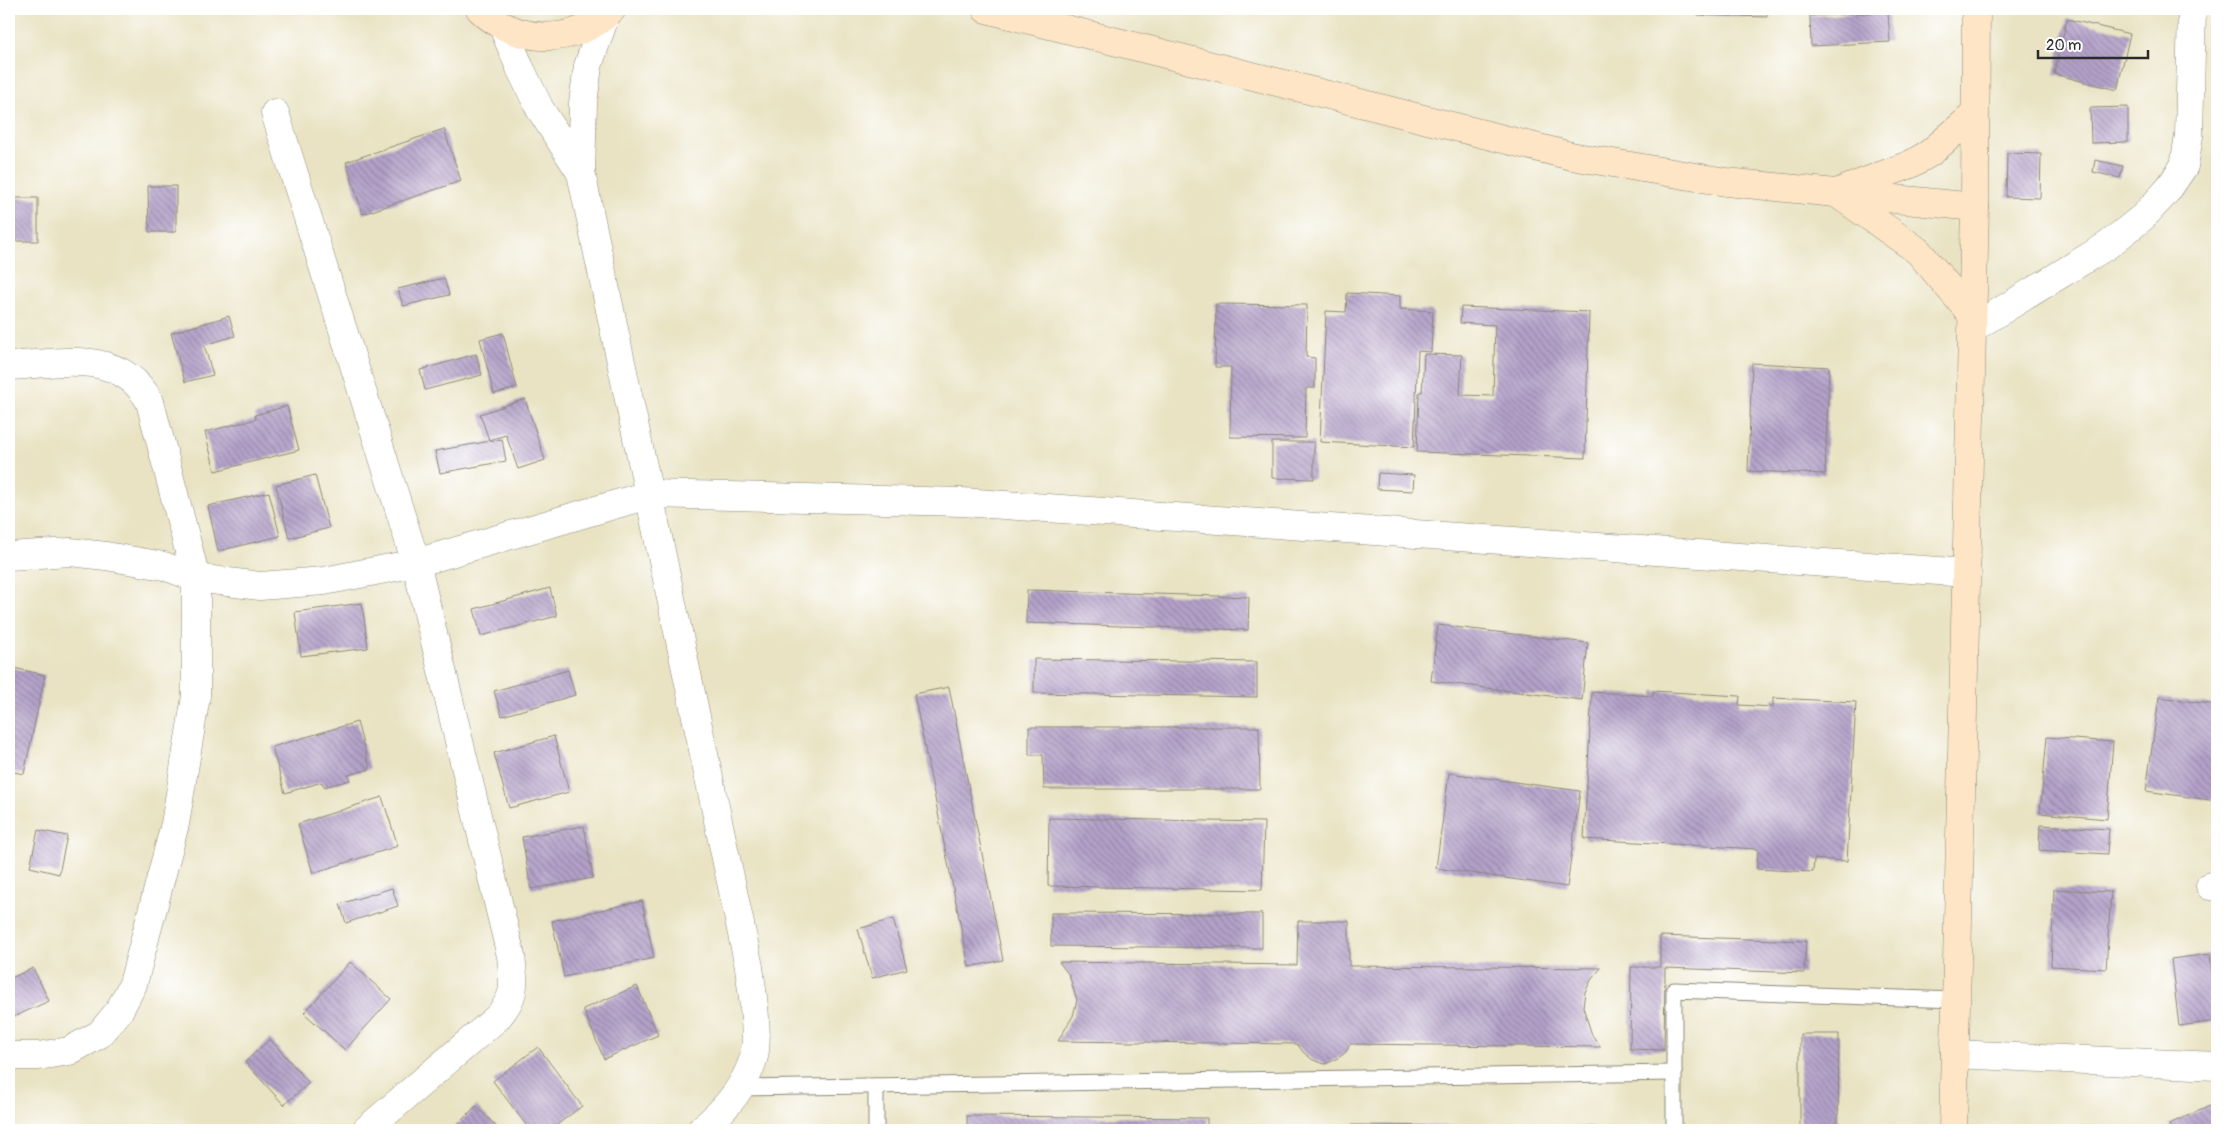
<svg xmlns="http://www.w3.org/2000/svg" width="2226" height="1139" viewBox="0 0 2226 1139" font-family="Pangolin,sans-serif">
<style>
.building{fill:url(#building-back-hatch)}
.lines{fill:none;stroke-linecap:round;stroke-linejoin:round}
.lane-casing{stroke:#8a8777;stroke-width:17}
.street-casing{stroke:#8a8777;stroke-width:29}
.secondary-casing{stroke:#8a8777;stroke-width:29}
.lane{stroke:#fff;stroke-width:15}
.street{stroke:#fff;stroke-width:28}
.secondary{stroke:#fde5c5;stroke-width:28}
</style>
<defs>
<pattern id="building-back-hatch" width="6" height="6" patternUnits="userSpaceOnUse" patternTransform="scale(1.25)"><rect width="6" height="6" fill="#b4a1c9"/><path d="M-1 5l2 2M0 0l6 6M5-1l2 2" fill="none" stroke="#9383a3"/></pattern>
</defs>
<rect width="100%" height="100%" fill="#fff"/>
<filter id="ink" filterUnits="userSpaceOnUse"><feTurbulence type="fractalNoise" baseFrequency=".02" numOctaves="2"/><feDisplacementMap in="SourceGraphic" scale="10" xChannelSelector="R" yChannelSelector="G"/><feConvolveMatrix kernelMatrix="1 2 1 2 8 2 1 2 1" color-interpolation-filters="sRGB"/></filter>
<filter id="wash" filterUnits="userSpaceOnUse"><feTurbulence type="fractalNoise" baseFrequency=".0096" numOctaves="4" result="noise"/><feDisplacementMap in="SourceGraphic" scale="20" xChannelSelector="R" yChannelSelector="G"/><feGaussianBlur stdDeviation="1.12" result="paint"/><feColorMatrix in="noise" values="0 0 0 0 0 0 0 0 0 0 0 0 0 0 0 0 0 1.4 0 .05"/><feComposite in="paint" operator="in"/></filter>
<g filter="url(#wash)">
<rect width="100%" height="100%" fill="#e9e3c3"/>
<g id="blocks">
<!-- building -->
<g class="building">
<path d="M1698 9H1767V17L1698 15Z"/>
<path d="M1888 12 1890 42 1811 46 1810 16Z"/>
<path d="M2067 19 2130 34 2117 90 2054 74Z"/>
<path d="M2128 107V142L2091 143 2090 108Z"/>
<path d="M444 129 461 181 363 214 346 162Z"/>
<path d="M2007 153 2041 154 2040 198 2006 197Z"/>
<path d="M2095 160 2123 166 2120 178 2093 172Z"/>
<path d="M148 186H176V232H149Z"/>
<path d="M11 198H38V241H12Z"/>
<path d="M444 278 449 295 403 306 398 289Z"/>
<path d="M1347 293 1400 296V309L1433 311 1431 352 1418 351 1414 447 1320 442 1326 311 1346 312Z"/>
<path d="M1216 304 1307 305 1306 357 1315 358V388H1306L1305 438 1230 437 1231 367H1215Z"/>
<path d="M1461 307 1589 312 1585 458 1417 452 1419 392H1422L1424 354 1462 355 1460 395 1493 396 1495 325 1460 323Z"/>
<path d="M229 316 235 336 204 345 213 375 185 382 171 333Z"/>
<path d="M503 333 517 388 494 394 480 339Z"/>
<path d="M476 354 482 375 425 390 420 370Z"/>
<path d="M1752 363 1829 367 1825 474 1748 471Z"/>
<path d="M525 399 545 460 518 469 506 435 489 440 480 414Z"/>
<path d="M287 406 299 450 215 471 205 432 256 419 255 415Z"/>
<path d="M502 439 506 461 440 473 435 451Z"/>
<path d="M1272 442H1314V479L1272 478Z"/>
<path d="M1378 473 1414 475 1413 491 1377 489Z"/>
<path d="M315 475 329 528 289 538 276 485Z"/>
<path d="M269 492 280 536 218 551 208 506Z"/>
<path d="M550 588 557 616 481 636 474 609Z"/>
<path d="M1027 590 1249 597 1248 630 1026 623Z"/>
<path d="M362 603 368 648 301 656 295 612Z"/>
<path d="M1438 625 1588 643 1582 700 1431 681Z"/>
<path d="M1034 659 1257 662V697L1034 693Z"/>
<path d="M9 667 45 675 24 774 9 771Z"/>
<path d="M568 670 575 695 502 716 494 691Z"/>
<path d="M949 687 1003 960 969 967 914 694Z"/>
<path d="M1653 691 1740 696 1739 705 1773 707V698L1856 702 1847 861 1814 859 1813 872 1757 869 1758 849 1584 839 1592 692 1653 696Z"/>
<path d="M2159 697 2217 705V801L2146 791Z"/>
<path d="M357 722 370 769 348 775 350 780 324 787 322 782 285 793 272 747Z"/>
<path d="M1029 727H1259L1260 789H1044L1043 755H1029Z"/>
<path d="M554 736 569 792 509 808 494 753Z"/>
<path d="M2047 737 2113 742 2107 819 2040 813Z"/>
<path d="M1449 773 1580 791 1567 887 1436 868Z"/>
<path d="M382 797 398 846 313 873 298 824Z"/>
<path d="M1049 818 1264 822 1262 890 1048 886Z"/>
<path d="M2040 825 2109 829 2107 854 2039 850Z"/>
<path d="M584 826 593 878 531 889 522 837Z"/>
<path d="M38 830 67 836 59 874 30 867Z"/>
<path d="M392 888 398 906 346 923 340 904Z"/>
<path d="M2054 889 2111 892 2106 969 2051 966Z"/>
<path d="M642 901 654 958 564 977 552 921Z"/>
<path d="M1051 913 1262 914V948L1051 946Z"/>
<path d="M893 919 907 969 872 978 858 929Z"/>
<path d="M1298 921H1349V966L1601 968 1591 980 1585 992 1583 1007 1592 1035 1601 1047 1350 1044 1346 1052 1337 1059 1325 1064 1313 1060 1304 1053 1297 1044 1058 1041 1073 1016 1077 1000 1069 975 1059 962 1297 965Z"/>
<path d="M1660 936 1806 941 1804 973 1665 968 1664 1050 1630 1049 1631 967H1660Z"/>
<path d="M2210 954 2217 1021 2179 1026 2171 959Z"/>
<path d="M350 962 391 999 345 1050 304 1013Z"/>
<path d="M33 968 49 1001 9 1019V979Z"/>
<path d="M637 986 658 1035 604 1059 583 1009Z"/>
<path d="M1800 1034H1839L1838 1130H1800Z"/>
<path d="M270 1039 309 1083 284 1105 245 1062Z"/>
<path d="M538 1047 582 1106 550 1130H530L493 1081Z"/>
<path d="M476 1106 500 1130H452Z"/>
<path d="M2210 1106 2217 1121V1130H2171L2169 1124Z"/>
<path d="M967 1116 1207 1118V1130H967Z"/>
<path d="M1351 1125 1594 1127V1130H1351Z"/>
</g>
</g>
</g>
<g filter="url(#ink)">
<use href="#blocks" fill-opacity="0" stroke="#8a8777" stroke-width="1"/>
<g class="lines">
<defs>
<g id="lane">
<path d="M876 1086V1130"/>
<path d="M741 1088 1674 1073"/>
<path d="M1674 1130V990L1956 1000"/>
</g>
<g id="street">
<path d="M605 17 588 66 583 103 581 173 749 967C752 990 760 1039 753 1060 744 1088 724 1111 701 1130"/>
<path d="M503 27 520 68 540 109 581 173"/>
<path d="M275 113 416 563 511 956C514 985 517 995 497 1018L366 1130"/>
<path d="M1973 328 2108 245 2143 217 2167 191 2184 166 2189 136 2192 9"/>
<path d="M9 366C60 363 121 348 150 402L196 578V696L175 824 133 984 119 1011 100 1034 69 1051 38 1056H9"/>
<path d="M9 556 70 552 106 556 164 566 196 578 260 586 324 581 416 563 651 494 962 502 1967 573"/>
<path d="M2210 886 2217 887"/>
<path d="M1955 1054 2217 1066"/>
</g>
<g id="secondary">
<path d="M480 9C517 45 576 46 612 9"/>
<path d="M986 9 1571 156 1726 182 1975 207"/>
<path d="M1841 191 1911 164 1930 153 1975 114"/>
<path d="M1839 195 1918 251 1972 315"/>
<path d="M1953 1130 1975 207 1976 9"/>
</g>
</defs>
<!-- lane casing -->
<use href="#lane" class="lane-casing"/>
<!-- street casing -->
<use href="#street" class="street-casing"/>
<!-- secondary casing -->
<use href="#secondary" class="secondary-casing"/>
<!-- lane -->
<use href="#lane" class="lane"/>
<!-- street -->
<use href="#street" class="street"/>
<!-- secondary -->
<use href="#secondary" class="secondary"/>
</g>
</g>
<!-- margin -->
<rect width="2226" height="1139" fill="none" stroke="#fff" stroke-width="30"/>
<!-- scale -->
<path d="M2038 50v8h110v-8" fill="none" stroke="#2b2b2b" stroke-width="2.5"/>
<text x="2046" y="50" font-size="15" fill="#2b2b2b" stroke="#ffffff" stroke-width="4" paint-order="stroke">20 m</text>
</svg>
